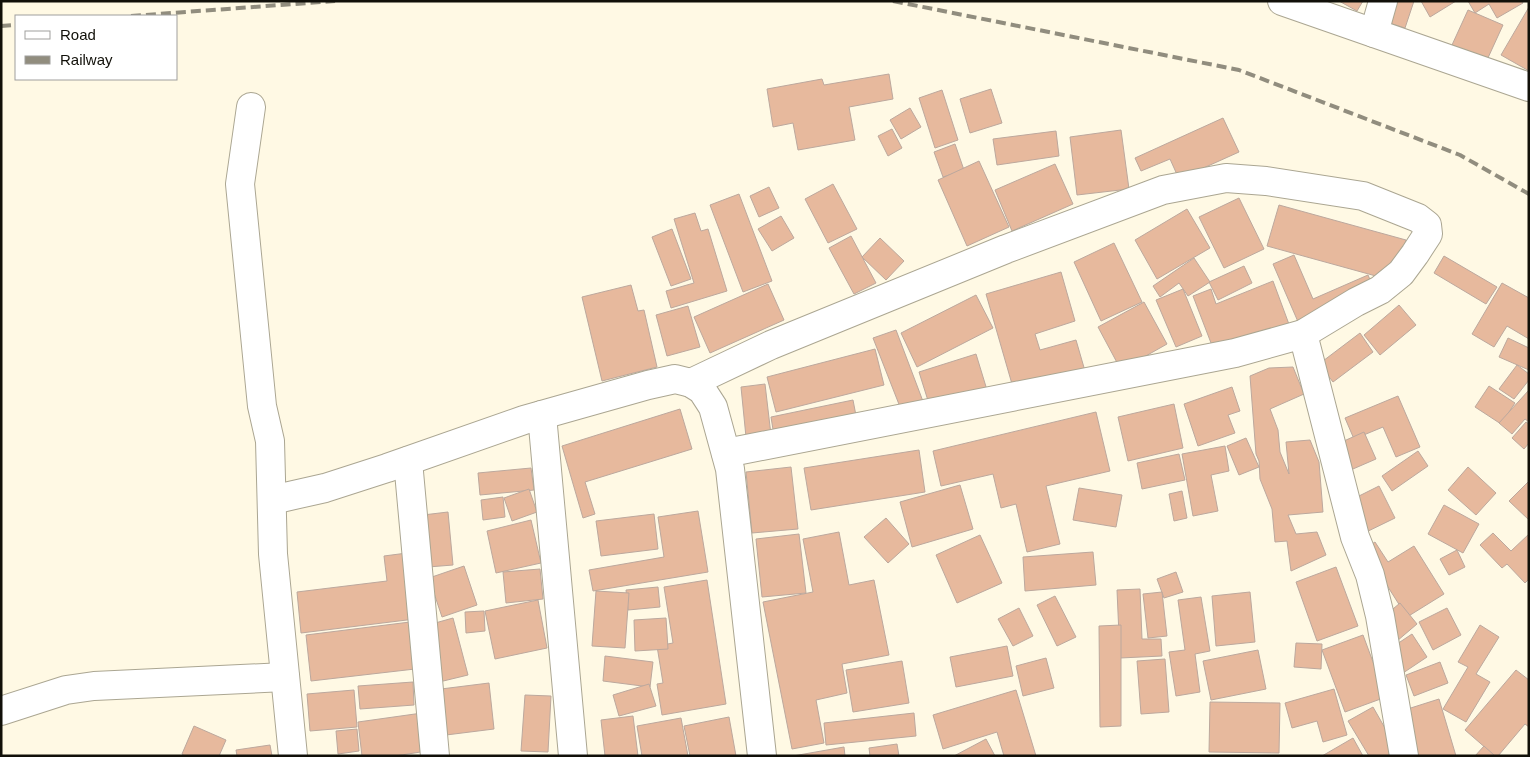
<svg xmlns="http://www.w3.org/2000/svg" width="1530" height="757" viewBox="0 0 1530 757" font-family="Helvetica,sans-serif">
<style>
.building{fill:#e7b99d;stroke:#bca89d}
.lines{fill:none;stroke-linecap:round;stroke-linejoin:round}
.minor-casing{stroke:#aba692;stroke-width:30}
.minor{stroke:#fff;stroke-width:28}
.rail{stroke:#918d7e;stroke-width:4;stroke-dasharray:10 5;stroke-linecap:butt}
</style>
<rect width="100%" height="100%" fill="#fff9e4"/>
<!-- building -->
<g class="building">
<path d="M1339 1H1363L1357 11Z"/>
<path d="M1393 1H1414L1405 28 1386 22Z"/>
<path d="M1421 1H1456L1430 17Z"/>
<path d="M1468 1H1522L1523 3 1497 18 1489 4 1475 13Z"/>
<path d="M1529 7V71L1501 55Z"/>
<path d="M1468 10 1503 25 1487 60 1452 45Z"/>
<path d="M889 74 893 99 849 107 855 140 798 150 793 123 773 127 767 89 822 79 824 85Z"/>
<path d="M991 89 1002 123 970 133 960 99Z"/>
<path d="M942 90 958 140 935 148 919 98Z"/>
<path d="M910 108 921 127 901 139 890 120Z"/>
<path d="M1223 118 1239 152 1179 179 1170 159 1141 171 1135 158Z"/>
<path d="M892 129 902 148 888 156 878 136Z"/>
<path d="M1121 130 1129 189 1077 195 1070 137Z"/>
<path d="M1056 131 1059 156 997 165 993 139Z"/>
<path d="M955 144 964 170 943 177 934 152Z"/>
<path d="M979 161 1009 227 967 246 938 180Z"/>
<path d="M1055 164 1073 204 1012 231 995 190Z"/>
<path d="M833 184 857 229 828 243 805 199Z"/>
<path d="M769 187 779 208 759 217 750 196Z"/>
<path d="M739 194 772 281 743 292 710 205Z"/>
<path d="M1239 198 1264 249 1224 268 1199 217Z"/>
<path d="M1279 205 1406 240 1394 281 1267 246Z"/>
<path d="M1187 209 1210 248 1157 279 1135 240Z"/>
<path d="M695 213 701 231 708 229 727 291 671 308 666 291 694 283 674 219Z"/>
<path d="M781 216 794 238 772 251 758 229Z"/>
<path d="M672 229 691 279 671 286 652 237Z"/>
<path d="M851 236 876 283 854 294 829 248Z"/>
<path d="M880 238 904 261 886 280 862 257Z"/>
<path d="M1114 243 1142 302 1101 321 1074 262Z"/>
<path d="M1294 255 1313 299 1368 275 1378 298 1302 331 1273 264Z"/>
<path d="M1444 256 1497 287 1486 304 1434 273Z"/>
<path d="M1194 258 1210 282 1188 296 1179 283 1160 297 1153 286Z"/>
<path d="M1244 266 1252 283 1218 300 1209 282Z"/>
<path d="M1061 272 1075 321 1035 334 1040 350 1076 340 1085 371 1014 391 986 294Z"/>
<path d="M1273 281 1290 327 1216 356 1193 296 1211 289 1216 304Z"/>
<path d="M1502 283 1529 298V339L1507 326 1494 347 1472 334Z"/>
<path d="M768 284 784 320 710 353 694 317Z"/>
<path d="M631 285 638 311 644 310 657 367 602 381 582 297Z"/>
<path d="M1183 289 1202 336 1176 347 1156 300Z"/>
<path d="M976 295 993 328 917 367 901 333Z"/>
<path d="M1144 302 1167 344 1121 370 1098 327Z"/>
<path d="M1399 305 1416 325 1380 355 1364 335Z"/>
<path d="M688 306 700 347 667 356 656 315Z"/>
<path d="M896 330 924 404 902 412 873 338Z"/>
<path d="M1360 333 1373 352 1333 382 1319 364Z"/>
<path d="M1508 338 1529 348V370L1499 357Z"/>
<path d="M875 349 884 385 776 412 767 377Z"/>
<path d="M976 354 987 390 930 407 919 372Z"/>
<path d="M1517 365 1529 374V380L1514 399 1499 389Z"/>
<path d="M1293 367 1304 394 1270 409 1278 430 1280 452 1289 474 1286 442 1310 440 1319 462 1323 512 1288 515 1296 534 1317 532 1326 555 1291 571 1287 541 1275 542 1272 509 1260 479 1259 461 1256 454 1250 376 1269 368Z"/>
<path d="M765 384 771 435 746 437 741 387Z"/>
<path d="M1489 386 1515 403 1501 424 1475 407Z"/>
<path d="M1232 387 1240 411 1228 415 1235 433 1198 446 1184 404Z"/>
<path d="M1529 390V422L1525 419 1512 434 1499 423Z"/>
<path d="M1398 396 1420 447 1396 457 1383 427 1354 439 1345 418Z"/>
<path d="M853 400 858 426 775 442 771 417Z"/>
<path d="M1174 404 1183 448 1128 461 1118 417Z"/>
<path d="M680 409 692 449 585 482 595 514 583 518 562 446Z"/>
<path d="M1096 412 1110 471 1046 486 1060 544 1027 552 1016 504 1001 508 993 474 941 486 933 451Z"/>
<path d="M1526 422 1529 424V443L1524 449 1512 438Z"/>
<path d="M1364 432 1376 459 1346 472 1335 445Z"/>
<path d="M1246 438 1259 467 1239 475 1227 446Z"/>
<path d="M1225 446 1229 471 1211 475 1218 511 1193 516 1182 454Z"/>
<path d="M919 450 925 492 811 510 804 468Z"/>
<path d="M1418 451 1428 466 1392 491 1382 476Z"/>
<path d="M1179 454 1185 480 1142 489 1137 463Z"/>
<path d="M791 467 798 529 752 533 746 472Z"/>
<path d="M1468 467 1496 493 1476 515 1448 490Z"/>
<path d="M531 468 534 490 480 495 478 473Z"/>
<path d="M1529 481V520L1509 501Z"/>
<path d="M960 485 973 529 912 547 900 502Z"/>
<path d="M1379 486 1395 518 1358 536 1343 504Z"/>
<path d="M1079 488 1122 495 1116 527 1073 520Z"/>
<path d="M529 489 537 512 512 521 504 498Z"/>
<path d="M1182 491 1187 518 1174 521 1169 494Z"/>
<path d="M503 497 505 517 483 520 481 500Z"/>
<path d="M1444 505 1479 524 1463 553 1428 534Z"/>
<path d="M698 511 708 572 593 591 589 570 664 557 658 517Z"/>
<path d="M448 512 453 565 428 567 423 515Z"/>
<path d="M654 514 658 549 601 556 596 521Z"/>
<path d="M886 518 909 544 888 563 864 537Z"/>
<path d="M531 520 541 563 496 573 487 531Z"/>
<path d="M839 532 849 585 874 580 889 655 842 664 847 693 816 700 824 743 792 749 763 602 813 592 803 539Z"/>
<path d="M1493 533 1511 551 1529 534V579L1525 583 1507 564 1502 568 1480 545Z"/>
<path d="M799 534 806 593 762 597 756 539Z"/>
<path d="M980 535 1002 583 957 603 936 555Z"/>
<path d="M1375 542 1388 562 1414 546 1444 594 1407 617 1364 549Z"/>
<path d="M1457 550 1465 567 1449 575 1440 559Z"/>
<path d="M1093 552 1096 585 1025 591 1023 557Z"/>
<path d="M407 553 415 619 301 633 297 592 387 581 384 556Z"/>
<path d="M464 566 477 605 442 617 429 578Z"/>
<path d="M1336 567 1358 626 1317 641 1296 582Z"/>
<path d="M540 569 543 599 506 603 503 572Z"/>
<path d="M1176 572 1183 592 1164 598 1157 579Z"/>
<path d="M707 580 726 704 662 715 657 684 663 683 657 646 673 643 664 587Z"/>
<path d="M658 587 660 607 628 610 626 590Z"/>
<path d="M1140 589 1142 639H1161L1162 656 1120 658 1117 590Z"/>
<path d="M596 591 629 593 625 648 592 646Z"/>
<path d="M1162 592 1167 636 1148 638 1143 594Z"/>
<path d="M1250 592 1255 642 1216 646 1212 596Z"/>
<path d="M1055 596 1076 637 1057 646 1037 605Z"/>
<path d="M1201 597 1210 651 1195 654 1200 692 1176 696 1169 652 1185 650 1178 600Z"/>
<path d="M538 600 547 648 495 659 485 611Z"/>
<path d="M1400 603 1417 624 1397 641 1380 620Z"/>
<path d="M1019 608 1033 636 1013 646 998 619Z"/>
<path d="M1447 608 1461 635 1433 650 1419 622Z"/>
<path d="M484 611 485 631 466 633 465 612Z"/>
<path d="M453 618 468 675 435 683 421 627Z"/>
<path d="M666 618 668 649 635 651 634 620Z"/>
<path d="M410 622 415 669 311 681 306 635Z"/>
<path d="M1121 625V726L1100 727 1099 626Z"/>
<path d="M1480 625 1499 637 1476 674 1490 682 1466 722 1443 709 1468 667 1458 662Z"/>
<path d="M1412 634 1427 657 1403 673 1388 650Z"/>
<path d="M1363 635 1386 697 1345 712 1322 650Z"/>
<path d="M1296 643 1322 644 1321 669 1294 667Z"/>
<path d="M1007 646 1013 676 956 687 950 657Z"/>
<path d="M1258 650 1266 689 1211 700 1203 661Z"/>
<path d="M605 656 653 662 650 687 603 681Z"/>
<path d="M1046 658 1054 688 1023 696 1016 666Z"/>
<path d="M1165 659 1169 712 1141 714 1137 661Z"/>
<path d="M902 661 909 703 853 712 846 670Z"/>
<path d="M1440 662 1448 683 1414 696 1406 675Z"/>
<path d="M1516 670 1529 680V727L1525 724 1498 756H1495L1465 730Z"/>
<path d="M413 682 414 705 360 709 358 686Z"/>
<path d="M489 683 494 729 446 735 441 689Z"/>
<path d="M649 684 656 706 619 716 613 695Z"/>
<path d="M1334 689 1347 735 1323 742 1317 721 1292 728 1285 703Z"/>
<path d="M354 690 357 727 310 731 307 694Z"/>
<path d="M1016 690 1036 756H1004L997 732 943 749 933 715Z"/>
<path d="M525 695 551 696 548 752 521 751Z"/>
<path d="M1439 699 1456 756H1408L1395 713Z"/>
<path d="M1210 702 1280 703 1279 753 1209 752Z"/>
<path d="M1373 707 1398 751 1390 756H1369L1348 721Z"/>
<path d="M422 713 427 751 395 756H362L358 722Z"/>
<path d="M914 713 916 736 826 745 824 723Z"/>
<path d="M633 716 638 756H605L601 720Z"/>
<path d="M729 717 736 756H690L684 726Z"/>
<path d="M681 718 688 756H642L637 726Z"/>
<path d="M194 726 226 740 219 756H185L182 754Z"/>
<path d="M357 729 359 751 338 754 336 731Z"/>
<path d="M1353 738 1363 756H1322Z"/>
<path d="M986 739 995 756H954Z"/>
<path d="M897 744 899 756H870L869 748Z"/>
<path d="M270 745 272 756H237L236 750Z"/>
<path d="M1484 746 1495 756H1475Z"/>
<path d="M844 747 845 756H793Z"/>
</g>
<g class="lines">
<defs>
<g id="minor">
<path d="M1282 1 1529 87"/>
<path d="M1374 33 1383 1"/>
<path d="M251 107 240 184 262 406 270 441 273 554 293 756"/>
<path d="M1303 334 1355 537 1370 575 1380 616 1404 756"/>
<path d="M691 383 771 345 1006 249 1163 190 1226 178 1266 181 1363 196 1418 218 1427 225 1428 234 1415 254 1401 273 1380 290 1356 302 1303 334 1235 353 726 453"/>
<path d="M542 415 573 756"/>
<path d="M408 461 435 756"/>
<path d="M272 500 325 488 387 468 524 420 648 385 675 379 691 383 702 390 713 407 730 469 762 756"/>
<path d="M1 711 66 690 94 686 285 677"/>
</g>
</defs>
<!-- minor casing -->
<use href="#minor" class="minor-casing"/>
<!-- minor -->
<use href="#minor" class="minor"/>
<!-- rail -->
<g class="rail">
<path d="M893 1 1239 70 1460 155 1529 194"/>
<path d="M131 16 335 1"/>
<path d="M1 26 16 25"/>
</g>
</g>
<!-- border -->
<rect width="1530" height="757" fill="none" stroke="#111009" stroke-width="5"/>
<!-- legend -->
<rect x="15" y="15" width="162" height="65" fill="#ffffff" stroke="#a09f9d"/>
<rect x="25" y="31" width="25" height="8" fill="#ffffff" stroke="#a09f9d"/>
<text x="60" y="40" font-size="15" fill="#111009">Road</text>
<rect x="25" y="56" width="25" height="8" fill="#918d7e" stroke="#a09f9d"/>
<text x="60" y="65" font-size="15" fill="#111009">Railway</text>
</svg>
